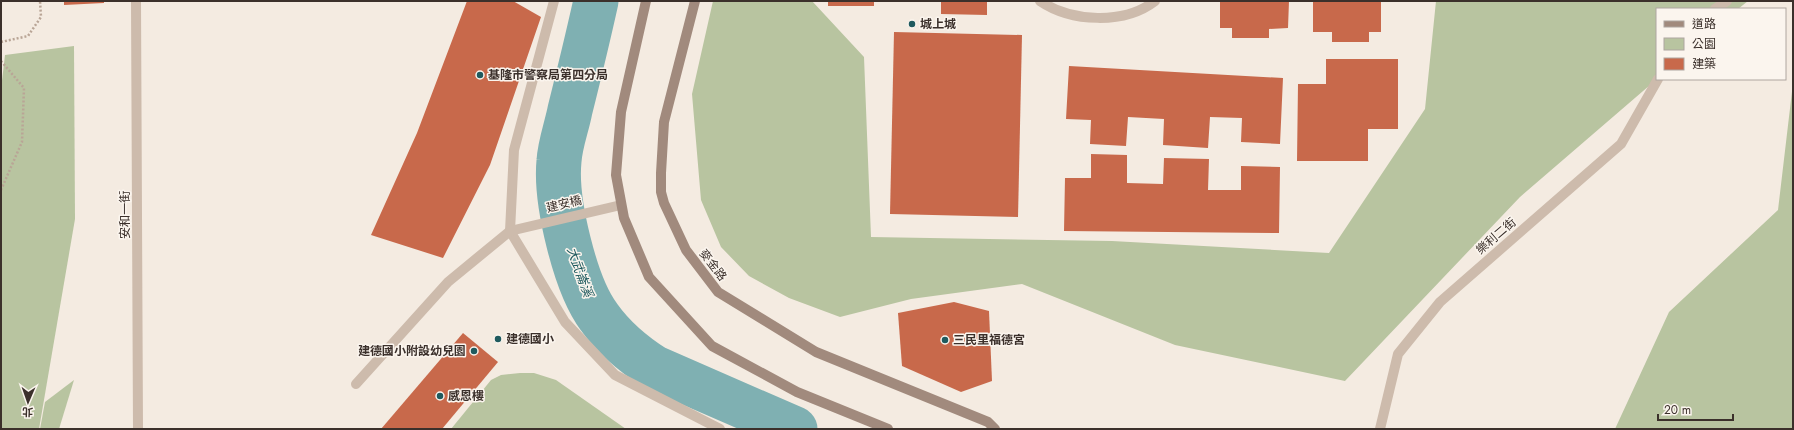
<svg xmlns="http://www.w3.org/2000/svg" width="1794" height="430" viewBox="0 0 1794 430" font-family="Jost,'Noto Sans TC',sans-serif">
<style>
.green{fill:#b8c4a0}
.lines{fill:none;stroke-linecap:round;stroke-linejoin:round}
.river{stroke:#7fb0b2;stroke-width:45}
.building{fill:#c8694b}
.path{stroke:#b9a596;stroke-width:2.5;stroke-dasharray:2 2;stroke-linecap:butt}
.lane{stroke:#cdbbac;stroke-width:10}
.street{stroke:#cdbbac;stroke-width:10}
.secondary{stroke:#a18a7d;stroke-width:10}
.poi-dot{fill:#1f5a5e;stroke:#fbf5ee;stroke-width:1.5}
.labels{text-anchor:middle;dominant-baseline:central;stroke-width:3;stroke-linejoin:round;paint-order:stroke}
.poi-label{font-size:12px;font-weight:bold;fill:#3b302b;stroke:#fbf5ee;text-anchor:start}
.street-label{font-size:12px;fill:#3b302b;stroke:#fbf5ee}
.water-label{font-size:13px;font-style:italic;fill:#1f5a5e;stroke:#fbf5ee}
</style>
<rect width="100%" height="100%" fill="#f4ebe1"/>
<!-- green -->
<g class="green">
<path d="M713 1H812L864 57 871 237 1112 241 1329 253 1425 109 1436 1H1748L1738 9H1657V79L1520 197 1345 381 1175 345 1022 284 911 299 840 317 789 298 749 276 721 247 701 200 692 94Z"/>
<path d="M74 46 75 219 39 429H1V89L5 55Z"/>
<path d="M1793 83V429H1615L1669 312 1778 210Z"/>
<path d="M520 373H534L556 380 626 429H451L491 380 501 375Z"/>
<path d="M74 380 59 429H40L45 402Z"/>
</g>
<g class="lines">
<!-- river -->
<path class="river" d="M596 1C588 37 579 74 570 110 567 126 560 144 559 161 555 201 575 285 599 317 614 338 633 354 655 368L795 429"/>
</g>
<!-- building -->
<g class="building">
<path d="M64 1H104V3L64 5Z"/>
<path d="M467 1H513L541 17 490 165 443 258 371 235 417 133Z"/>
<rect x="828" y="1" width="46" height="5"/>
<path d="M941 1H987V15L941 14Z"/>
<path d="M1220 1H1289L1288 28 1269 29V38H1232V28H1220Z"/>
<path d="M1313 1H1381V32H1369V42H1332V32H1313Z"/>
<path d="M894 32 1022 35 1018 217 890 214Z"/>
<path d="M1326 59H1398V129H1368V161H1297L1298 84H1326Z"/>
<path d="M1069 66 1283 78 1280 144 1241 142 1242 118 1210 117 1208 148 1163 145 1164 119 1128 117 1126 146 1090 144 1091 120 1066 119Z"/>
<path d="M1091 154 1127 155V183L1163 184 1164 158 1209 159 1208 190H1241V166L1280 167 1279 233 1064 231 1065 178H1091Z"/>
<path d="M954 302 989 311 992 381 961 392 902 366 898 313Z"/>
<path d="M463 333 498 362 442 429H381Z"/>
</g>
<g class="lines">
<!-- path -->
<g class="path">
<path d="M1 42 28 36 41 17 40 1"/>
<path d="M1 61 24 88 22 142 1 190"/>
</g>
<!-- lane -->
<g class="lane">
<path d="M554 1 514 150 510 231 565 322 615 375 720 429"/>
<path d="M356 384 448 282 510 231 621 205"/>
</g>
<!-- street -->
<g class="street">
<path d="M136 1 138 429"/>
<path d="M1040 1C1071 22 1124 25 1155 1"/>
<path d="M1715 9 1727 1"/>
<path d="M1380 429 1398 354 1440 302 1621 144 1658 79"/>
</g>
<!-- secondary -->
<g class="secondary">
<path d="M646 1 621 112 616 175 624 218 649 277 712 346 797 392 888 429"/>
<path d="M695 1 664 122 661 173V192L664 203 686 250 718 292 816 352 988 422 995 429"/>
</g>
</g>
<!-- markers -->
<g class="poi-dot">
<circle cx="912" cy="24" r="4"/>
<circle cx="480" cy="75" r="4"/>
<circle cx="498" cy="339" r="4"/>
<circle cx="945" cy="340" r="4"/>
<circle cx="474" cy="351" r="4"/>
<circle cx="440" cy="396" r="4"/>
</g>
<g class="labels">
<!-- poi labels -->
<g class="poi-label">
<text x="920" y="24">城上城</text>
<text x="488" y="75">基隆市警察局第四分局</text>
<text x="506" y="339">建德國小</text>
<text x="953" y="340">三民里福德宮</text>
<text x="466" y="351" text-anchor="end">建德國小附設幼兒園</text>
<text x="448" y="396">感恩樓</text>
</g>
<!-- street labels -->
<g class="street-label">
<text transform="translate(564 204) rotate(-14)">建安橋</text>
<text transform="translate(125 215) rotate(-90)">安和一街</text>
<text transform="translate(1496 236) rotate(-41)">樂利二街</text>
<text transform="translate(713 265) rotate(52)">麥金路</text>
</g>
<!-- water labels -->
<g class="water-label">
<text transform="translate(580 272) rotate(70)">大武崙溪</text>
</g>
</g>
<!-- border -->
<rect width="1794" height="430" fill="none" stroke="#3b302b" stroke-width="4"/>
<!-- legend -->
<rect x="1656" y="8" width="130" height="72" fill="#fbf5ee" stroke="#aea6a0"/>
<rect x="1664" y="21" width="20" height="6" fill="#a18a7d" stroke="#aea6a0"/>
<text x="1692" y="28" font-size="12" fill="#3b302b">道路</text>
<rect x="1664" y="38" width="20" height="12" fill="#b8c4a0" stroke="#aea6a0"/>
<text x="1692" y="48" font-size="12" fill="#3b302b">公園</text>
<rect x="1664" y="58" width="20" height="12" fill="#c8694b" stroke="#aea6a0"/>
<text x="1692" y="68" font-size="12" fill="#3b302b">建築</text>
<!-- north arrow -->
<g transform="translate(28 402) rotate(182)" stroke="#fbf5ee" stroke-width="3" paint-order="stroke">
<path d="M0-3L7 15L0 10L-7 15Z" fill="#3b302b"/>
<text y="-6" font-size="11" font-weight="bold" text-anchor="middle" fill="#3b302b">北</text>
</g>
<!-- scale -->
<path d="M1658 414v6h75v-6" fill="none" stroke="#3b302b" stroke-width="2"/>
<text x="1664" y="414" font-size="12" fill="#3b302b" stroke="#fbf5ee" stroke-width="3" paint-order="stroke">20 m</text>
</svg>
